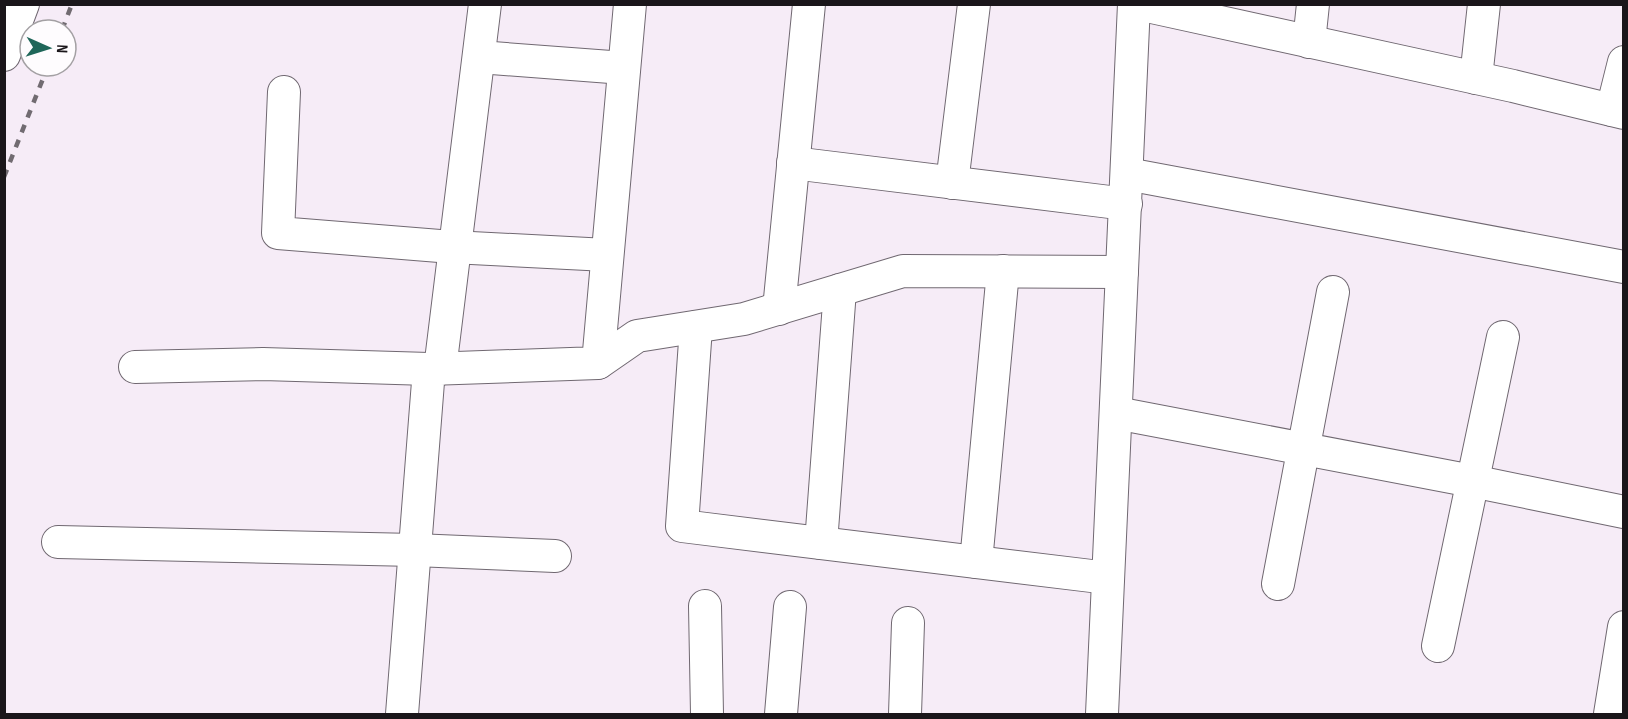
<svg xmlns="http://www.w3.org/2000/svg" width="1628" height="719" viewBox="0 0 1628 719" font-family="'Sofia Sans Condensed',sans-serif">
<style>
.lines{fill:none;stroke-linecap:round;stroke-linejoin:round}
.minor-casing{stroke:#706871;stroke-width:34}
.minor{stroke:#fff;stroke-width:32}
.rail{stroke:#716b71;stroke-width:4.5;stroke-dasharray:8 8;stroke-linecap:butt}
</style>
<rect width="100%" height="100%" fill="#f6ecf7"/>
<g class="lines">
<defs>
<g id="minor">
<path d="M1138 4 1513 86 1624 113"/>
<path d="M1309 42 1313 4"/>
<path d="M4 55 23 4"/>
<path d="M479 57 624 68"/>
<path d="M1476 78 1484 4"/>
<path d="M284 92 278 233 452 247 607 255"/>
<path d="M1612 110 1624 62"/>
<path d="M793 163 1126 204"/>
<path d="M1127 174 1624 267"/>
<path d="M952 183 974 4"/>
<path d="M779 309 809 4"/>
<path d="M696 327 682 526 1108 578"/>
<path d="M598 363 637 336 744 319 903 271 1122 272"/>
<path d="M135 367 263 364 429 369"/>
<path d="M440 369 485 4"/>
<path d="M1116 413 1472 481 1624 512"/>
<path d="M58 542 415 550 555 556"/>
<path d="M821 543 840 290"/>
<path d="M976 562 1003 271"/>
<path d="M1278 584 1333 292"/>
<path d="M705 606 707 714"/>
<path d="M1438 646 1503 337"/>
<path d="M402 714 429 369 598 363 630 4"/>
<path d="M781 714 790 607"/>
<path d="M905 714 908 623"/>
<path d="M1102 714 1134 4"/>
<path d="M1610 714 1624 627"/>
</g>
</defs>
<!-- minor casing -->
<use href="#minor" class="minor-casing"/>
<!-- minor -->
<use href="#minor" class="minor"/>
<!-- rail -->
<g class="rail">
<path d="M62 30 72 4"/>
<path d="M4 177 48 66"/>
</g>
</g>
<!-- border -->
<rect width="1628" height="719" fill="none" stroke="#1a161a" stroke-width="12"/>
<!-- north arrow -->
<g transform="translate(48 48) rotate(93)"><circle r="28" fill="#fefcfe" stroke="#a3a0a3" stroke-width="1.5"/>
<path d="M0-4.5L10 22L0 15L-10 22Z" fill="#1f6659"/>
<text y="-9" font-size="16" font-weight="bold" text-anchor="middle" fill="#1a161a">N</text>
</g>
</svg>
